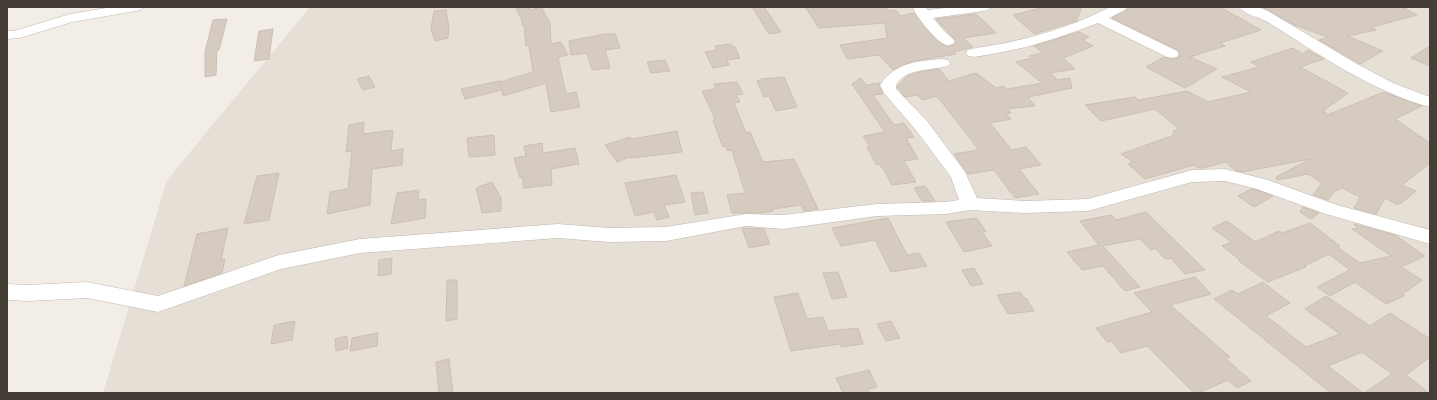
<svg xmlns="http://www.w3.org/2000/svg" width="1437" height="400" viewBox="0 0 1437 400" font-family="Rubik,sans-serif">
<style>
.residential{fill:#e6dfd6}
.building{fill:#d6cbc1;stroke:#cdbfb2}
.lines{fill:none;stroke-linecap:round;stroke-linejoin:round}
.minor-casing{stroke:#c0b7ae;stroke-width:1}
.minor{fill:#fff;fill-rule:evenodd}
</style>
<rect width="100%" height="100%" fill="#f2eee7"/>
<!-- residential -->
<path class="residential" d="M310 7H1430V393H103L167 180Z"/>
<!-- building -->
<g class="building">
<path d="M524 7H529L530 10 541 7 550 23 551 44 561 42 568 55 558 57 566 94 576 92 580 107 551 112 546 83 503 96 502 90 465 99 461 89 500 81 501 87 500 82 533 72 529 45 526 46 524 25H522V20L516 9Z"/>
<path d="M752 7H764L781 32 769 34Z"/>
<path d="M805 7H886L889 11 896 10 901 16 914 13 935 39 947 47 953 45 956 41 936 19 976 14 996 33 963 38 973 47 954 52 956 54 915 61 893 70 879 55 847 59 840 45 887 38 885 23 819 28Z"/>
<path d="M1045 7H1082L1076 21 1034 34 1013 15Z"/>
<path d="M1131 7H1220L1261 30 1220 43 1225 46 1190 57 1217 69 1185 88 1146 67 1164 57 1172 59 1177 58 1180 55 1178 50 1112 18Z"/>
<path d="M1262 7H1402L1417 15 1372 27 1376 30 1347 36 1383 51 1360 64 1319 40 1328 37 1294 25Z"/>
<path d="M446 10 449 27 448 38 435 41 431 29 434 11Z"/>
<path d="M227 19 219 50H217L216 75 205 77V52L213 20Z"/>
<path d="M273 29 269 59 254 61 259 31Z"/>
<path d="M1079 32 1089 37 1083 40 1093 46 1063 58 1075 69 1050 73 1058 80 1070 78 1072 88 1028 97 1035 106 1007 109 1011 113 1006 114 1011 119 990 123 1012 150 1026 147 1041 165 1019 169 1039 194 1015 198 994 170 968 174 954 154 979 150 937 96 922 100 917 95 905 97 898 88V86L907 76 920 72 939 69 949 81 976 73 996 88 1003 86 1007 89 1042 83 1016 62 1031 58 1029 56 1043 53 1034 46Z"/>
<path d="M605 34H615L620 48 605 50 610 68 592 70 587 53 571 55 569 41Z"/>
<path d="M731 44 733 47H735L740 58 727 60 729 65 713 68 705 52 717 50 715 46Z"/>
<path d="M1430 46V66L1411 58Z"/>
<path d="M1293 48 1303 54 1308 50 1324 59 1300 67 1348 93 1324 110 1327 115 1384 92 1422 106 1395 119 1430 143V163L1402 185 1416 191 1400 204H1396L1385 198 1376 214 1354 208 1360 197 1342 188 1334 192 1328 200 1313 195 1322 183 1308 174 1277 180 1276 177 1310 159 1242 172 1235 170 1226 162 1203 168H1198L1194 165 1145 179 1128 164 1133 162 1121 154 1174 135 1173 131 1179 129 1155 109 1101 121 1085 105 1135 97 1139 100 1187 91 1208 102 1251 92 1222 77 1259 67 1251 62Z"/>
<path d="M665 60 670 71 651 73 647 62Z"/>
<path d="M369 76 375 87 363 90 357 79Z"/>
<path d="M784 77 797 107 776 111 769 96 764 97 757 81 761 80V79Z"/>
<path d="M861 78 866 85 880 83 879 86 883 94 873 95 894 125 904 123 914 137 906 138 918 159 904 161 916 182 892 185 884 170 879 164H876L867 147H870L863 136 885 132 852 84Z"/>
<path d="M737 82 743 94 736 95 740 102 734 103 746 133 750 132 763 162 794 159 818 209 804 211 801 205 773 209V211L762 213H732L727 195 745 193 732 150 727 151 726 146 723 147 713 120 715 119 702 91 716 89 714 84Z"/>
<path d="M364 122 363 134 393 130 391 151 403 149 402 165 372 169 370 205 327 214 330 192 348 189 352 151 346 152 349 125Z"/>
<path d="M677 131 682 152 631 158 630 157 617 162 605 145 630 137 632 139Z"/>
<path d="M494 135 495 155 469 157 467 138Z"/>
<path d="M542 143 543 153 575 148 579 164 551 169 552 185 523 188V178H520L514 158 526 156 524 146Z"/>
<path d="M279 173 269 220 244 224 257 176Z"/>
<path d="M676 175 685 202 664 205 669 217 657 220 654 212 635 216 625 183Z"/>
<path d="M492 182 501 198V211L482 213 476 188Z"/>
<path d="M925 186 935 201H922L914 188Z"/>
<path d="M1251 189 1257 190 1273 196 1254 207 1238 196Z"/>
<path d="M419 190 418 200 426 199 425 218 391 224 397 193Z"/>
<path d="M703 192 708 213 695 215 691 193Z"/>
<path d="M1303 207 1319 213 1311 219 1300 212Z"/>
<path d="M1146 212 1205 270 1185 274 1171 258 1165 259 1155 248 1151 250 1140 239 1103 246 1140 287 1125 291 1103 266 1082 270 1067 252 1099 245 1080 221 1111 215 1116 220Z"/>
<path d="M888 218 907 255 919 253 927 266 891 272 875 240 841 246 832 228Z"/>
<path d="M977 218 986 232H982L992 246 964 252 946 222Z"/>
<path d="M1227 221 1255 242 1279 231 1282 233 1310 223 1340 246 1337 247 1360 263 1391 256 1352 229 1358 228 1354 224 1395 235 1425 256 1401 267 1422 280 1403 294 1404 296 1386 304 1355 282 1330 296 1317 287 1350 270 1329 254 1304 266 1306 267 1268 282 1239 261 1240 260 1222 246 1231 242 1212 228Z"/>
<path d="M228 228 221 260 225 259 222 273 184 286 197 234Z"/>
<path d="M742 228 764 229 770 244 749 248Z"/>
<path d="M392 258 391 274 378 276 379 260Z"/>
<path d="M974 268 983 284 971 286 962 270Z"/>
<path d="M838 272 847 297 832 299 823 273Z"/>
<path d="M1195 277 1211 294 1170 305 1230 357 1226 359 1251 381 1237 388 1228 380 1198 393H1194L1147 346 1121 353 1112 341 1107 342 1096 328 1152 312 1134 293Z"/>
<path d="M447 280H457V319L446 321Z"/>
<path d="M1263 282 1290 303 1266 316 1306 347 1340 334 1305 309 1326 296 1370 326 1390 313 1430 339V357L1406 375 1429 393H1364L1392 374 1362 352 1328 366 1363 393H1331L1214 299 1232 290 1238 294Z"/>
<path d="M1020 292 1024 298H1026L1034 311 1008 314 997 295Z"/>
<path d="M798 293 807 319 823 317 828 331 858 328 863 344 841 347 840 344 791 351 774 297Z"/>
<path d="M295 321 292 340 271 344 274 325Z"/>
<path d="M891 321 900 338 886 341 877 324Z"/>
<path d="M378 333 377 346 350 351 352 338Z"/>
<path d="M347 336 348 348 336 351 335 339Z"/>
<path d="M449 359 453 393H439L436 362Z"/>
<path d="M869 370 877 387 868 389 870 393H843L836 378Z"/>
</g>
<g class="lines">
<defs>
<g id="minor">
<path d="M112 7H143L141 10 136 11 72 22 20 38 7 39V31H14L70 14Z"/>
<path d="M913 7H925L928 10 953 7H990L988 10 983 11 933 18 944 31 955 41 953 44C950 45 947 46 944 44 935 40 914 14 913 7Z"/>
<path d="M1110 7H1127L1125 10 1109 18 1177 51 1179 54 1177 57 1172 58 1167 57 1098 23C1064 36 1029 48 992 54 984 55 976 58 968 56L966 53 968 50C979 47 990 46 1001 44 1039 36 1076 25 1110 7Z"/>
<path d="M1239 7H1258L1268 11 1357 64 1393 83 1430 97V107C1372 92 1316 52 1266 21 1258 17 1244 14 1239 7Z"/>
<path d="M943 59 948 60 950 63 948 66C930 71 907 67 896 85V89L927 121 965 172 977 198 1024 201 1088 199 1192 170 1225 169 1268 180 1337 205 1430 230V244L1326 214 1257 189 1225 181 1192 182 1088 211 1024 213 970 210 946 214 877 216 783 229 746 226 666 241 609 242 558 238 360 253 281 269 158 312 87 298 28 301 7 300V284L28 285 87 282 158 296 279 255 360 239 558 224 609 228 666 227 746 214 783 215 877 204 946 202 959 200 951 177 915 129 884 93 880 85C896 62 917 61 943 59Z"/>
</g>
</defs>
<!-- minor casing -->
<use href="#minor" class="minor-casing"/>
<!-- minor -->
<use href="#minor" class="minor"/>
</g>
<!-- border -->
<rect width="1437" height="400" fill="none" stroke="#453e37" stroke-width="16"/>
</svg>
